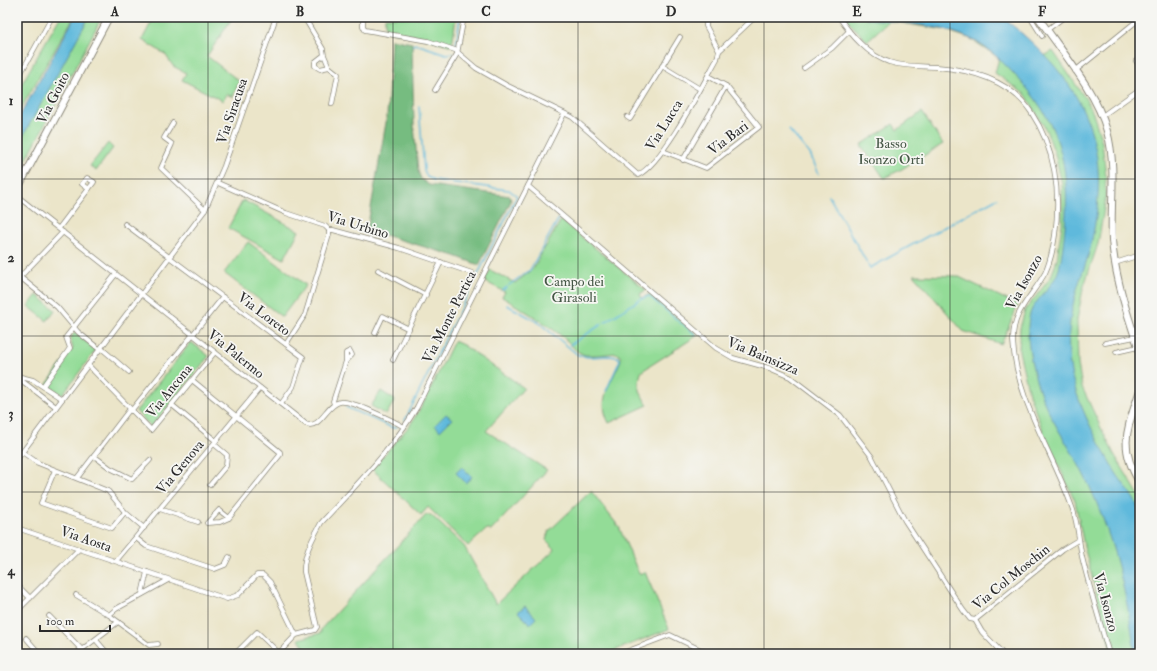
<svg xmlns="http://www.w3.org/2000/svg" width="1157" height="671" viewBox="0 0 1157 671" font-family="'IM FELL Double Pica',serif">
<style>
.green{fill:#93dc97;stroke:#5f8461}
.forest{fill:#76bc80;stroke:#507456}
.water{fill:#5fb9dc;stroke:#457284}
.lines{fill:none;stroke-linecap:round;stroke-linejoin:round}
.stream{stroke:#5fb9dc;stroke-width:1.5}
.street-casing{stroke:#8b887a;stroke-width:5.5}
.secondary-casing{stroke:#8b887a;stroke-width:8}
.street{stroke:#fff;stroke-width:4}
.secondary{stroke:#fff;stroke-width:6}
.grid{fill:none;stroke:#2b2b2b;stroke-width:1;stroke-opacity:0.55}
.labels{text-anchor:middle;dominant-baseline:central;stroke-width:3.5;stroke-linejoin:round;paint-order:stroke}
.street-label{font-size:14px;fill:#2b2b2b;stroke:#f6f6f2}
.park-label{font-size:14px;fill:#455746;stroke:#f6f6f2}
.neatline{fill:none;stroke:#2b2b2b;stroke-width:1.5}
.grid-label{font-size:13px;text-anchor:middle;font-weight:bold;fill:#2b2b2b}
</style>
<rect width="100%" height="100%" fill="#f6f6f2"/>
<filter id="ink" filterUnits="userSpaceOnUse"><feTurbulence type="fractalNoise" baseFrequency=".025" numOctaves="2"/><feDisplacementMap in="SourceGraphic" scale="8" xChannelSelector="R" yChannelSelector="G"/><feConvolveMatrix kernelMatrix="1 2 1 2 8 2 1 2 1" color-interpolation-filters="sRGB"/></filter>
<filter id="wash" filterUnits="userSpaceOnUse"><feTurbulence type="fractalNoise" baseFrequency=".012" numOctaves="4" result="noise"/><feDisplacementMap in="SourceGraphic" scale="16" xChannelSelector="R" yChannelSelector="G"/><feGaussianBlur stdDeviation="0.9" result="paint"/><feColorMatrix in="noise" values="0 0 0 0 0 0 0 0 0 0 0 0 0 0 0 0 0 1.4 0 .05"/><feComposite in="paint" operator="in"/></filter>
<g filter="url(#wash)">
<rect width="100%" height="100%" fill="#ebe5c9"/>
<!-- green -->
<g class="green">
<path d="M60 17H74L17 115V92Z"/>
<path d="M89 17H102L17 177V141L49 83 67 56Z"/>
<path d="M154 17H233L207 56 239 81 233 97 226 94 223 101 182 80 186 73 173 66 165 54 142 40Z"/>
<path d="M385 17H456L452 46 418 36 385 31Z"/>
<path d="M844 17H999L1044 56 1053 51 1087 101 1093 113 1102 142 1106 176 1105 203 1098 244 1083 289 1077 320 1078 364 1082 387 1101 428 1114 454 1140 497V654H1112L1084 546 1075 501 1044 434 1029 394 1019 351 1020 328 1025 310 1051 277 1057 259 1062 224V184L1055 154 1046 130 1026 95 995 73 999 58 971 39 945 30 889 21 867 41Z"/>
<path d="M922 112 943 144 902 169 884 178 861 145 893 124 897 130Z"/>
<path d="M108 143 113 148 96 171 90 166Z"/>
<path d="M243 200 299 231 284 259 228 228Z"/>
<path d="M561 220 646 290 640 294 642 298 650 294 698 335 642 371C636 383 640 395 648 405L609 423C596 398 612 383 621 360L620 356 616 353C607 354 594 356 585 355 575 352 571 344 564 338 545 322 523 310 502 297L505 292 484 281 490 270 515 283 532 270Z"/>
<path d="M248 242 306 285 282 317 224 273Z"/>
<path d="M914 275 957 276 1018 305 1001 344 963 331Z"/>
<path d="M37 295 55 310 47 321 28 306Z"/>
<path d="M75 332 96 350 62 395 47 384 73 348 70 339Z"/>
<path d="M454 341 463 345 524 388 486 431 547 470 491 531 487 529 468 546 428 507 421 515 372 469 410 425 422 406Z"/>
<path d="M191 342 209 356 151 427 136 411Z"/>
<path d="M381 391 395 400 386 415 371 406Z"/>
<path d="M591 491 619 527 639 574 645 572 669 629 606 654H374L368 648 361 654H309L299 639 321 633V629L426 515H431L464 546 496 604 555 549 546 540 549 531Z"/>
</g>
<!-- forest -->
<path class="forest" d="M391 39 412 43 414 125 418 171 421 179 429 185 510 196 511 201 479 265 455 256 367 230 387 117Z"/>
<!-- water -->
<g class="water">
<path d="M75 17H89L17 147V121Z"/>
<path d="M863 17H1002C1088 84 1116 148 1088 256 1085 267 1080 278 1077 289 1069 316 1066 344 1071 372 1078 407 1098 442 1116 473 1124 485 1135 498 1140 512 1143 521 1140 536 1140 546 1140 582 1140 618 1140 654H1135C1127 592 1112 531 1084 475 1069 444 1047 417 1037 383 1031 364 1023 327 1032 309 1039 296 1055 284 1059 269 1062 255 1064 240 1065 226 1071 164 1058 119 1014 74 1002 61 988 47 971 39 946 27 918 25 890 21 881 20 870 20 863 17Z"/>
<path d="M446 414 452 419 440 431 435 425Z"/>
<path d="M462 467 472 477 466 483 456 473Z"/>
<path d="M525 606 536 618 530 624 518 612Z"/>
</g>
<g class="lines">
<!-- stream -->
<g class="stream">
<path d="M693 17 698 21"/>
<path d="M413 45 416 44 446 54 453 53"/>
<path d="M456 46 460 17"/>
<path d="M789 130 810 154 819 174"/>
<path d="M829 196 870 268 997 198"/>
<path d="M509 285 530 270 559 218"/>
<path d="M503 290 507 287"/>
<path d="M641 299 649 296 682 324"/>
<path d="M507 305 538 322 578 355 588 357 609 356 618 357 620 360 606 391"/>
<path d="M605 322 639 300"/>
<path d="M684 325 696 335"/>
<path d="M570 345 602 324"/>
<path d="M346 407 393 428 397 427"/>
<path d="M405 420 517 196 509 190 434 180 427 177 424 170 419 106"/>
</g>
</g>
</g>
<g filter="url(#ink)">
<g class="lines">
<defs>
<g id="street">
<path d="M304 17 323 49 324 55 329 67 320 69 315 66V62L324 55"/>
<path d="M363 17V26L365 30 428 41 455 50 476 68 506 85 572 117 638 175C663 163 702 86 717 59L719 51 706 26V17"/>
<path d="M839 17C850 34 869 56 889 62 904 67 921 66 937 67 973 70 1010 80 1031 112 1055 148 1061 192 1055 235 1053 248 1051 261 1045 273 1032 297 1012 311 1013 341 1016 401 1054 454 1073 510 1078 525 1079 542 1082 557 1090 590 1100 622 1109 654"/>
<path d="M1030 17 1042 36"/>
<path d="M1047 30 1064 17"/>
<path d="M719 51 755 17"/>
<path d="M1140 58 1136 61 1140 66"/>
<path d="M662 66 700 89"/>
<path d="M329 67 338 74 332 104"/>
<path d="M804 68 832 48 849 31"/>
<path d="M1075 71 1138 20 1136 17"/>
<path d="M17 80 52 17"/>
<path d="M435 90 457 54 464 17"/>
<path d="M1102 116 1140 89"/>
<path d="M627 117 630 119 680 37"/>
<path d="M173 123 164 138 172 144 161 168 205 210"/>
<path d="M663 151 706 168 759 127 726 86 708 76"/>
<path d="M683 160 726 86"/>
<path d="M218 183 286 213 325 226 329 230"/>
<path d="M528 186 716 348 733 358 769 368 790 377 840 415 872 457 905 521 963 610 970 619 975 620"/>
<path d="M17 196 306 424C320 430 327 404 340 402 351 400 394 421 404 427"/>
<path d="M125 224 303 357 293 387 281 404"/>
<path d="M59 228 94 182 87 178 82 184 89 189"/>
<path d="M329 230H333L399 248 472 273"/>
<path d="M63 232 20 277 57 307 78 332 99 349"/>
<path d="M1115 263 1140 255"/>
<path d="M378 270 426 295"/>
<path d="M375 333 383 316 409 329"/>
<path d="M1105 343 1135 337"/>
<path d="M286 344 305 315 329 235V230"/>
<path d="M101 348 129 372"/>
<path d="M1116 352 1138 347"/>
<path d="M393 360 441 262"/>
<path d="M88 365 151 430 215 352"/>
<path d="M17 376 33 380 62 399"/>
<path d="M17 377 56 407"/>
<path d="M192 380 280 452V455L229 518 220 522 207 523 219 510 229 518"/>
<path d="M43 386 70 348 66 337 116 274"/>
<path d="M334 404 333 401 346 361V353L350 351 352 355 346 361"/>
<path d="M172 405 216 441"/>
<path d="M131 411 223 297"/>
<path d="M22 452 38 463 108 491 125 512 144 528"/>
<path d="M94 456 110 468 132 479 150 460"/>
<path d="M17 459 205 210 224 166 276 17"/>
<path d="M55 470 41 503 112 528 125 512"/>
<path d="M77 478 130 409"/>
<path d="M210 485 226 466 227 455 214 444"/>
<path d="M160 509 198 522"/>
<path d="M17 528 227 599 238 595 257 575H263L270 582 296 635"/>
<path d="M136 538 146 546 215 569 225 565 229 557"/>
<path d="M116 561 260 388"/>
<path d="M17 585 30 598"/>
<path d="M142 594 147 572"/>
<path d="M76 595 109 615 149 645 158 644"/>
<path d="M17 611 79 549"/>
<path d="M109 615 116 609 168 580"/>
<path d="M49 616 82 650"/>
<path d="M975 620 1063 549 1078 540"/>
<path d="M975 620 982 632 1003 654"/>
<path d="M26 638 40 654"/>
<path d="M96 640 108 654"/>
<path d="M76 654 118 622"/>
<path d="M235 654 257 632 279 653"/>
<path d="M278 654 296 635 315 630 317 627 304 572C303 555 313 538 321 523 355 486 391 451 417 407L564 114"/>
<path d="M620 654 670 635 709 654"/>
</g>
<g id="secondary">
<path d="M1038 17C1062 52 1096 91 1107 131 1117 168 1110 203 1112 240 1115 278 1128 317 1140 352"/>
<path d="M17 190 109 17"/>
<path d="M1140 390C1128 428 1117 446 1140 483"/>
</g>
</defs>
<!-- street casing -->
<use href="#street" class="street-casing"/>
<!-- secondary casing -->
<use href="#secondary" class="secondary-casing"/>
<!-- street -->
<use href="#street" class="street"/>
<!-- secondary -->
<use href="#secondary" class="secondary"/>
</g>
</g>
<!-- grid -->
<path class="grid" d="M208 17V654M393 17V654M578 17V654M764 17V654M950 17V654M17 179H1140M17 336H1140M17 492H1140"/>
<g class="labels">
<!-- street labels -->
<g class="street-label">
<text transform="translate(53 98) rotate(-63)">Via Goito</text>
<text transform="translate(232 111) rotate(-71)">Via Siracusa</text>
<text transform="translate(664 125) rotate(-58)">Via Lucca</text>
<text transform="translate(728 138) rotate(-37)">Via Bari</text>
<text transform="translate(358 225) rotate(17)">Via Urbino</text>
<text transform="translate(1024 282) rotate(-61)">Via Isonzo</text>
<text transform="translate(264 314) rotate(37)">Via Loreto</text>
<text transform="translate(449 317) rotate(-63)">Via Monte Pertica</text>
<text transform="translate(236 354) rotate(39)">Via Palermo</text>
<text transform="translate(763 356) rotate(23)">Via Bainsizza</text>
<text transform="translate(169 391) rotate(-51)">Via Ancona</text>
<text transform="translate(180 467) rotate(-50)">Via Genova</text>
<text transform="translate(86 539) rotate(19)">Via Aosta</text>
<text transform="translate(1011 577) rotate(-39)">Via Col Moschin</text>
<text transform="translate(1106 602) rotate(75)">Via Isonzo</text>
</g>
<!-- park labels -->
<g class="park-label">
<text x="891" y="143">Basso<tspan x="891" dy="16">Isonzo Orti</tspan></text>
<text x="574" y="281">Campo dei<tspan x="574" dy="16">Girasoli</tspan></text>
</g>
</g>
<!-- margin -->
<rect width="1157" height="671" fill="none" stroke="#f6f6f2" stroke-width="44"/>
<!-- scale -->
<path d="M40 625v6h70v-6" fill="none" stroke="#2b2b2b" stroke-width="2"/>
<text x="46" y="625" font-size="12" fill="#2b2b2b" stroke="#f6f6f2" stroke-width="3" paint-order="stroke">100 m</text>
<rect x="22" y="22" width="1113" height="627" class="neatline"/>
<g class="grid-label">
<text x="115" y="16">A</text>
<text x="300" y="16">B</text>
<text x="486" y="16">C</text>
<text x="671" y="16">D</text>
<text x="857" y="16">E</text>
<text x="1042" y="16">F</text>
<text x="11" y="105">1</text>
<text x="11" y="262">2</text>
<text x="11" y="418">3</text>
<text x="11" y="575">4</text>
</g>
</svg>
